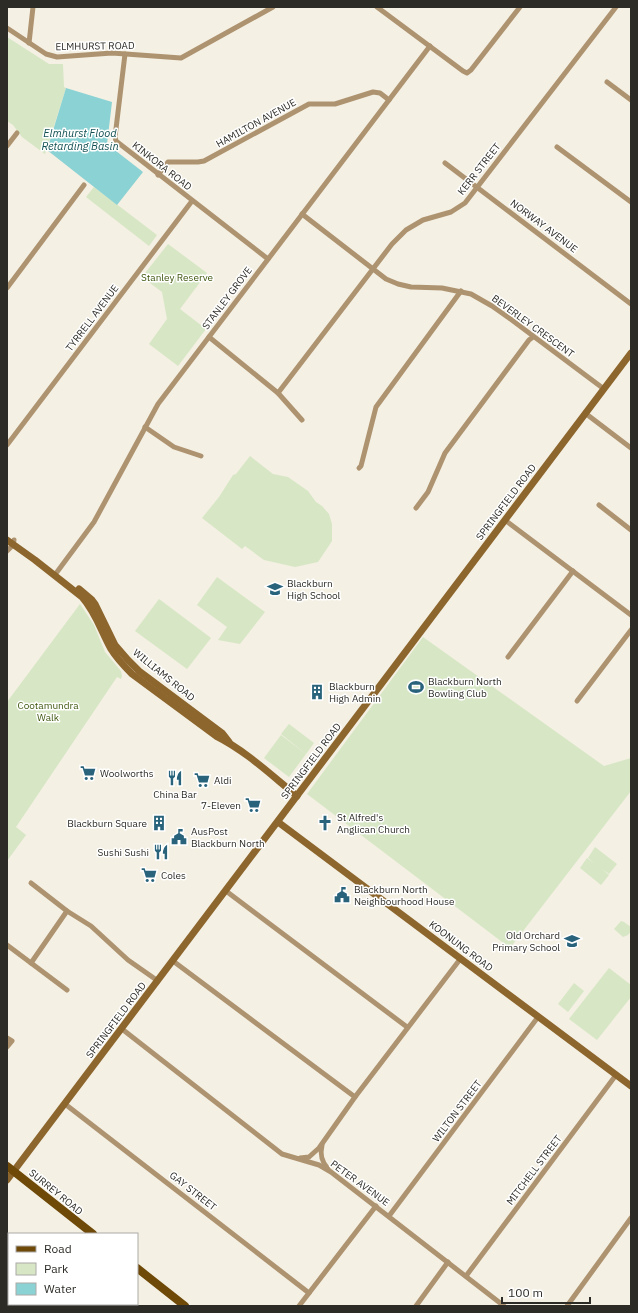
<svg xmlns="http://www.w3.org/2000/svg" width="638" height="1313" viewBox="0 0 638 1313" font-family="'IBM Plex Sans',sans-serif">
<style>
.green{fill:#d7e7c5}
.water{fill:#8bd2d4}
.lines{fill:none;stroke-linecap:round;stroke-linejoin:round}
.street{stroke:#ae9370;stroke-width:5}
.secondary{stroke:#8d662e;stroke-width:7}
.primary{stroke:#6e4908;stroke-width:8}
.labels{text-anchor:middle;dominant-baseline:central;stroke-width:3;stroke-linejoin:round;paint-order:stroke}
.street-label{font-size:10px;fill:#2c2b26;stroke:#fff}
.park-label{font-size:10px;fill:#3d560d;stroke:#fff}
.poi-label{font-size:10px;fill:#2c2b26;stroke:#fff;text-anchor:start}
.water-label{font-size:11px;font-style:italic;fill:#125053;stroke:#fff}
</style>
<rect width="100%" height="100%" fill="#f4f0e3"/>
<!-- green -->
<g class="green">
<path d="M7 37 49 64H63L64 87 66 88 45 154 22 137 13 125 7 121Z"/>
<path d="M94 187 157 235 149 246 86 197Z"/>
<path d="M168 244 207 273 180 309 206 329 178 366 149 344 167 319 162 292 142 277Z"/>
<path d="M250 456 273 474 288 477 308 491 316 502 322 506 329 514 332 524V541L318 562 295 567 264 560 245 546 242 549 202 518 219 497 233 475 236 474Z"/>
<path d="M217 577 265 612 240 644 218 640 227 627 197 605Z"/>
<path d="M159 599 211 638 187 669 135 631Z"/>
<path d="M80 604 94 625 105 652 121 671 122 676 121 679 117 677 16 827 26 835 7 861V702Z"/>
<path d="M423 637 604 766 631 758V791L510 948 307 794Z"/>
<path d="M289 724 314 743 306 754 281 734Z"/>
<path d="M281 735 306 754 289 777 264 758Z"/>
<path d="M595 847 617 864 609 874 602 869 609 875 601 885 580 868 587 858 594 863 588 858Z"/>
<path d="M621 921 624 922 631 927V931L628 935 623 937 614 929Z"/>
<path d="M609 968 631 985V997L597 1040 569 1019Z"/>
<path d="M574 983 584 991 568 1012 558 1004Z"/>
</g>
<!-- water -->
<path class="water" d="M66 88 112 102 107 144 143 172 117 205 47 150Z"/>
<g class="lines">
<!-- street -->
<g class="street">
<path d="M377 7 463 71 467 73 471 70 520 7"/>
<path d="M7 28 46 54 57 57 112 53 181 58 273 7"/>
<path d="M29 43 33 7"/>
<path d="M125 54 115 137 116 141 268 259"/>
<path d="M607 82 631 100"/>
<path d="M7 146 17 133"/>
<path d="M557 147 631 202"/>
<path d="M445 163 631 304"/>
<path d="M158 175 168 162H198L204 161 309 104H335L373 92 380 93 389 100"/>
<path d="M302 214 386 279 398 284 411 287 442 288 471 294 492 306 509 318 604 389"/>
<path d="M7 288 84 185"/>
<path d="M209 337 278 393 302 420"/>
<path d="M278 393 392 244 406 230 423 220 451 212 465 203 616 7"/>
<path d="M585 413 631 448"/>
<path d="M145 427 174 447 201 456"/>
<path d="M7 445 192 201"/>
<path d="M359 468 361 466 376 407 461 291"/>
<path d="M599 505 631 530"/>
<path d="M416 508 428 492 445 453 529 340 533 337"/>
<path d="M505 520 631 615"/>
<path d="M7 551 13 545 14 540"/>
<path d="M57 572 94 522 158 404 430 46"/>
<path d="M508 657 573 571"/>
<path d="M577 701 631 630"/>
<path d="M31 883 67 911 91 926 128 960 158 981"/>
<path d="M226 891 407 1027"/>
<path d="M7 945 67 990"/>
<path d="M173 961 355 1097"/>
<path d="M31 963 67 911"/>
<path d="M122 1029 282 1154 319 1165 331 1172 504 1306"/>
<path d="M7 1038 12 1041 7 1047"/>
<path d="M65 1104 309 1293"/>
<path d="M322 1145C320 1154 321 1161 328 1169"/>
<path d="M300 1158 309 1157 319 1148 355 1097 461 958"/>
<path d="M389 1216 538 1017"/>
<path d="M466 1276 616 1075"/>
<path d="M299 1306 376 1206"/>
<path d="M416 1306 448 1262"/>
<path d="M567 1306 631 1218"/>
</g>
<!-- secondary -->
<g class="secondary">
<path d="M7 540 35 560 82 597C96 613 101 631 111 649 117 659 124 666 132 674L216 736C246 751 271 775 297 796"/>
<path d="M79 589 92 600 95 604 115 645 128 660 139 671 222 733 229 742"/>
<path d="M278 822 631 1086"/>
<path d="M7 1180 631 353"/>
</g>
<!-- primary -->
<g class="primary">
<path d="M7 1166 93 1234"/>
<path d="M137 1268 185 1306"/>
</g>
</g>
<!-- icons -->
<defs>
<symbol id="school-bare" viewBox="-9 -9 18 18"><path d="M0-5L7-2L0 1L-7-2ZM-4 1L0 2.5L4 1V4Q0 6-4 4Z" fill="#28637b" stroke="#fff" stroke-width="2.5" paint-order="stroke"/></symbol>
<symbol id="stadium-bare" viewBox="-9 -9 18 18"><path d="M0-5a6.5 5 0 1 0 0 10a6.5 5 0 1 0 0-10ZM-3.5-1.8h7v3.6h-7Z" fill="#28637b" stroke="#fff" stroke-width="2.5" paint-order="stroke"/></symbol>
<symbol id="building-bare" viewBox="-9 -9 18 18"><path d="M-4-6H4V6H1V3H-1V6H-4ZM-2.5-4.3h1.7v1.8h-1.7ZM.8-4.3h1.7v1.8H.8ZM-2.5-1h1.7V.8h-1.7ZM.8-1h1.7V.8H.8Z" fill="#28637b" stroke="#fff" stroke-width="2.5" paint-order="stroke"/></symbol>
<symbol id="supermarket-bare" viewBox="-9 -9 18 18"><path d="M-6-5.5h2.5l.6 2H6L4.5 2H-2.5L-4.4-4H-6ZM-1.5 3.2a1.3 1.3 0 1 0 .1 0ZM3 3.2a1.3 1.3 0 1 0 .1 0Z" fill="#28637b" stroke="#fff" stroke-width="2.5" paint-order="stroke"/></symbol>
<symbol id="restaurant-bare" viewBox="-9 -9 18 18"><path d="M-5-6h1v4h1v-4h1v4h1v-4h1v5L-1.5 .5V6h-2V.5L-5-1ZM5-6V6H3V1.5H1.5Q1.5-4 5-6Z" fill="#28637b" stroke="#fff" stroke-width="2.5" paint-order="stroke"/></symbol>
<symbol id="church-bare" viewBox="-9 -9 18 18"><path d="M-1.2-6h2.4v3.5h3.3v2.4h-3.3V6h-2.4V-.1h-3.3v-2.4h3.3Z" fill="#28637b" stroke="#fff" stroke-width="2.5" paint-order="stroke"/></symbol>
<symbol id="civic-bare" viewBox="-9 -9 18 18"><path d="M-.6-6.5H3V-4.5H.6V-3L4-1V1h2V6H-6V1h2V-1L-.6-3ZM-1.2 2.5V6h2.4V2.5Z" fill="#28637b" stroke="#fff" stroke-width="2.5" paint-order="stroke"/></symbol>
</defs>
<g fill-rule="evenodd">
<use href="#school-bare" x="264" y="578" width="22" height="22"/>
<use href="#stadium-bare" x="405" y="676" width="22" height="22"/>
<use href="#building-bare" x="306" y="681" width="22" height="22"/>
<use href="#supermarket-bare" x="77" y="762" width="22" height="22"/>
<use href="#restaurant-bare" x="164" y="767" width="22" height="22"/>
<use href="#supermarket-bare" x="191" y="769" width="22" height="22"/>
<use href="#supermarket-bare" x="242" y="794" width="22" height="22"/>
<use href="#building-bare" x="148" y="812" width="22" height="22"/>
<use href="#church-bare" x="314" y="812" width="22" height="22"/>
<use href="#civic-bare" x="168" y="826" width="22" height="22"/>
<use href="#restaurant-bare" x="150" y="841" width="22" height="22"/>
<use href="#supermarket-bare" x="138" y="864" width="22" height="22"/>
<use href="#civic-bare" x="331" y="884" width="22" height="22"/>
<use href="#school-bare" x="561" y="930" width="22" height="22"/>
</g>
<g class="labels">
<!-- street labels -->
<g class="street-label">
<text transform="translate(95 46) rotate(-1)">ELMHURST ROAD</text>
<text transform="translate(256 123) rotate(-29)">HAMILTON AVENUE</text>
<text transform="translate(162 166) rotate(38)">KINKORA ROAD</text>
<text transform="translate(479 169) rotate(-52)">KERR STREET</text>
<text transform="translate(544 226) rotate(37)">NORWAY AVENUE</text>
<text transform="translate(227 298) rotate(-53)">STANLEY GROVE</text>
<text transform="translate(92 318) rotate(-53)">TYRRELL AVENUE</text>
<text transform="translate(533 326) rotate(36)">BEVERLEY CRESCENT</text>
<text transform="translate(506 502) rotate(-53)">SPRINGFIELD ROAD</text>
<text transform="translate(164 675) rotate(39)">WILLIAMS ROAD</text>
<text transform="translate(311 761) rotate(-53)">SPRINGFIELD ROAD</text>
<text transform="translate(461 946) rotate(37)">KOONUNG ROAD</text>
<text transform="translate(116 1020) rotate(-53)">SPRINGFIELD ROAD</text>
<text transform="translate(457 1111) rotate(-53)">WILTON STREET</text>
<text transform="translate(534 1170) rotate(-53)">MITCHELL STREET</text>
<text transform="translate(360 1183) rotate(36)">PETER AVENUE</text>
<text transform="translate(193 1191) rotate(38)">GAY STREET</text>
<text transform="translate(56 1192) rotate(39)">SURREY ROAD</text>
</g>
<!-- park labels -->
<g class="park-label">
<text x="177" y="277">Stanley Reserve</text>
<text x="48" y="705">Cootamundra<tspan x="48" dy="12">Walk</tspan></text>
</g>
<!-- poi labels -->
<g class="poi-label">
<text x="287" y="583">Blackburn<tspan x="287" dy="12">High School</tspan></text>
<text x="428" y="681">Blackburn North<tspan x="428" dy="12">Bowling Club</tspan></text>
<text x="329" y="686">Blackburn<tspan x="329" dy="12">High Admin</tspan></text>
<text x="100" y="773">Woolworths</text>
<text x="214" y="780">Aldi</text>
<text x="175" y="794" text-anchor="middle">China Bar</text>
<text x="241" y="805" text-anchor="end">7-Eleven</text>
<text x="337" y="817">St Alfred's<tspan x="337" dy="12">Anglican Church</tspan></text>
<text x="147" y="823" text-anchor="end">Blackburn Square</text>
<text x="191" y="831">AusPost<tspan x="191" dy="12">Blackburn North</tspan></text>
<text x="149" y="852" text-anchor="end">Sushi Sushi</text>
<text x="161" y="875">Coles</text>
<text x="354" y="889">Blackburn North<tspan x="354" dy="12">Neighbourhood House</tspan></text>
<text x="560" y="935" text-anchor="end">Old Orchard<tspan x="560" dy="12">Primary School</tspan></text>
</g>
<!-- water labels -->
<g class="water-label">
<text x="80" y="133">Elmhurst Flood<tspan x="80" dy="13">Retarding Basin</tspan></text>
</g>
</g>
<!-- border -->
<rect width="638" height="1313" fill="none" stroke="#2c2b26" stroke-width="16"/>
<!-- legend -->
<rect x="8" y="1233" width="130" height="72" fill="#ffffff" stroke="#abaaa8"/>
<rect x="16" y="1246" width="20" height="6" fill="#6e4908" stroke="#abaaa8"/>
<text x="44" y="1253" font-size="12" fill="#2c2b26">Road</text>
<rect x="16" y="1263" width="20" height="12" fill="#d7e7c5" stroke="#abaaa8"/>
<text x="44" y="1273" font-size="12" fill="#2c2b26">Park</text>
<rect x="16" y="1283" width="20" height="12" fill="#8bd2d4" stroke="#abaaa8"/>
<text x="44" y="1293" font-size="12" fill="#2c2b26">Water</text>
<!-- scale -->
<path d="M502 1297v6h88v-6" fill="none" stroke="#2c2b26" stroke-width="2"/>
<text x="508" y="1297" font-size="12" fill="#2c2b26" stroke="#ffffff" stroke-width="3" paint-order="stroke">100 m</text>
</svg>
